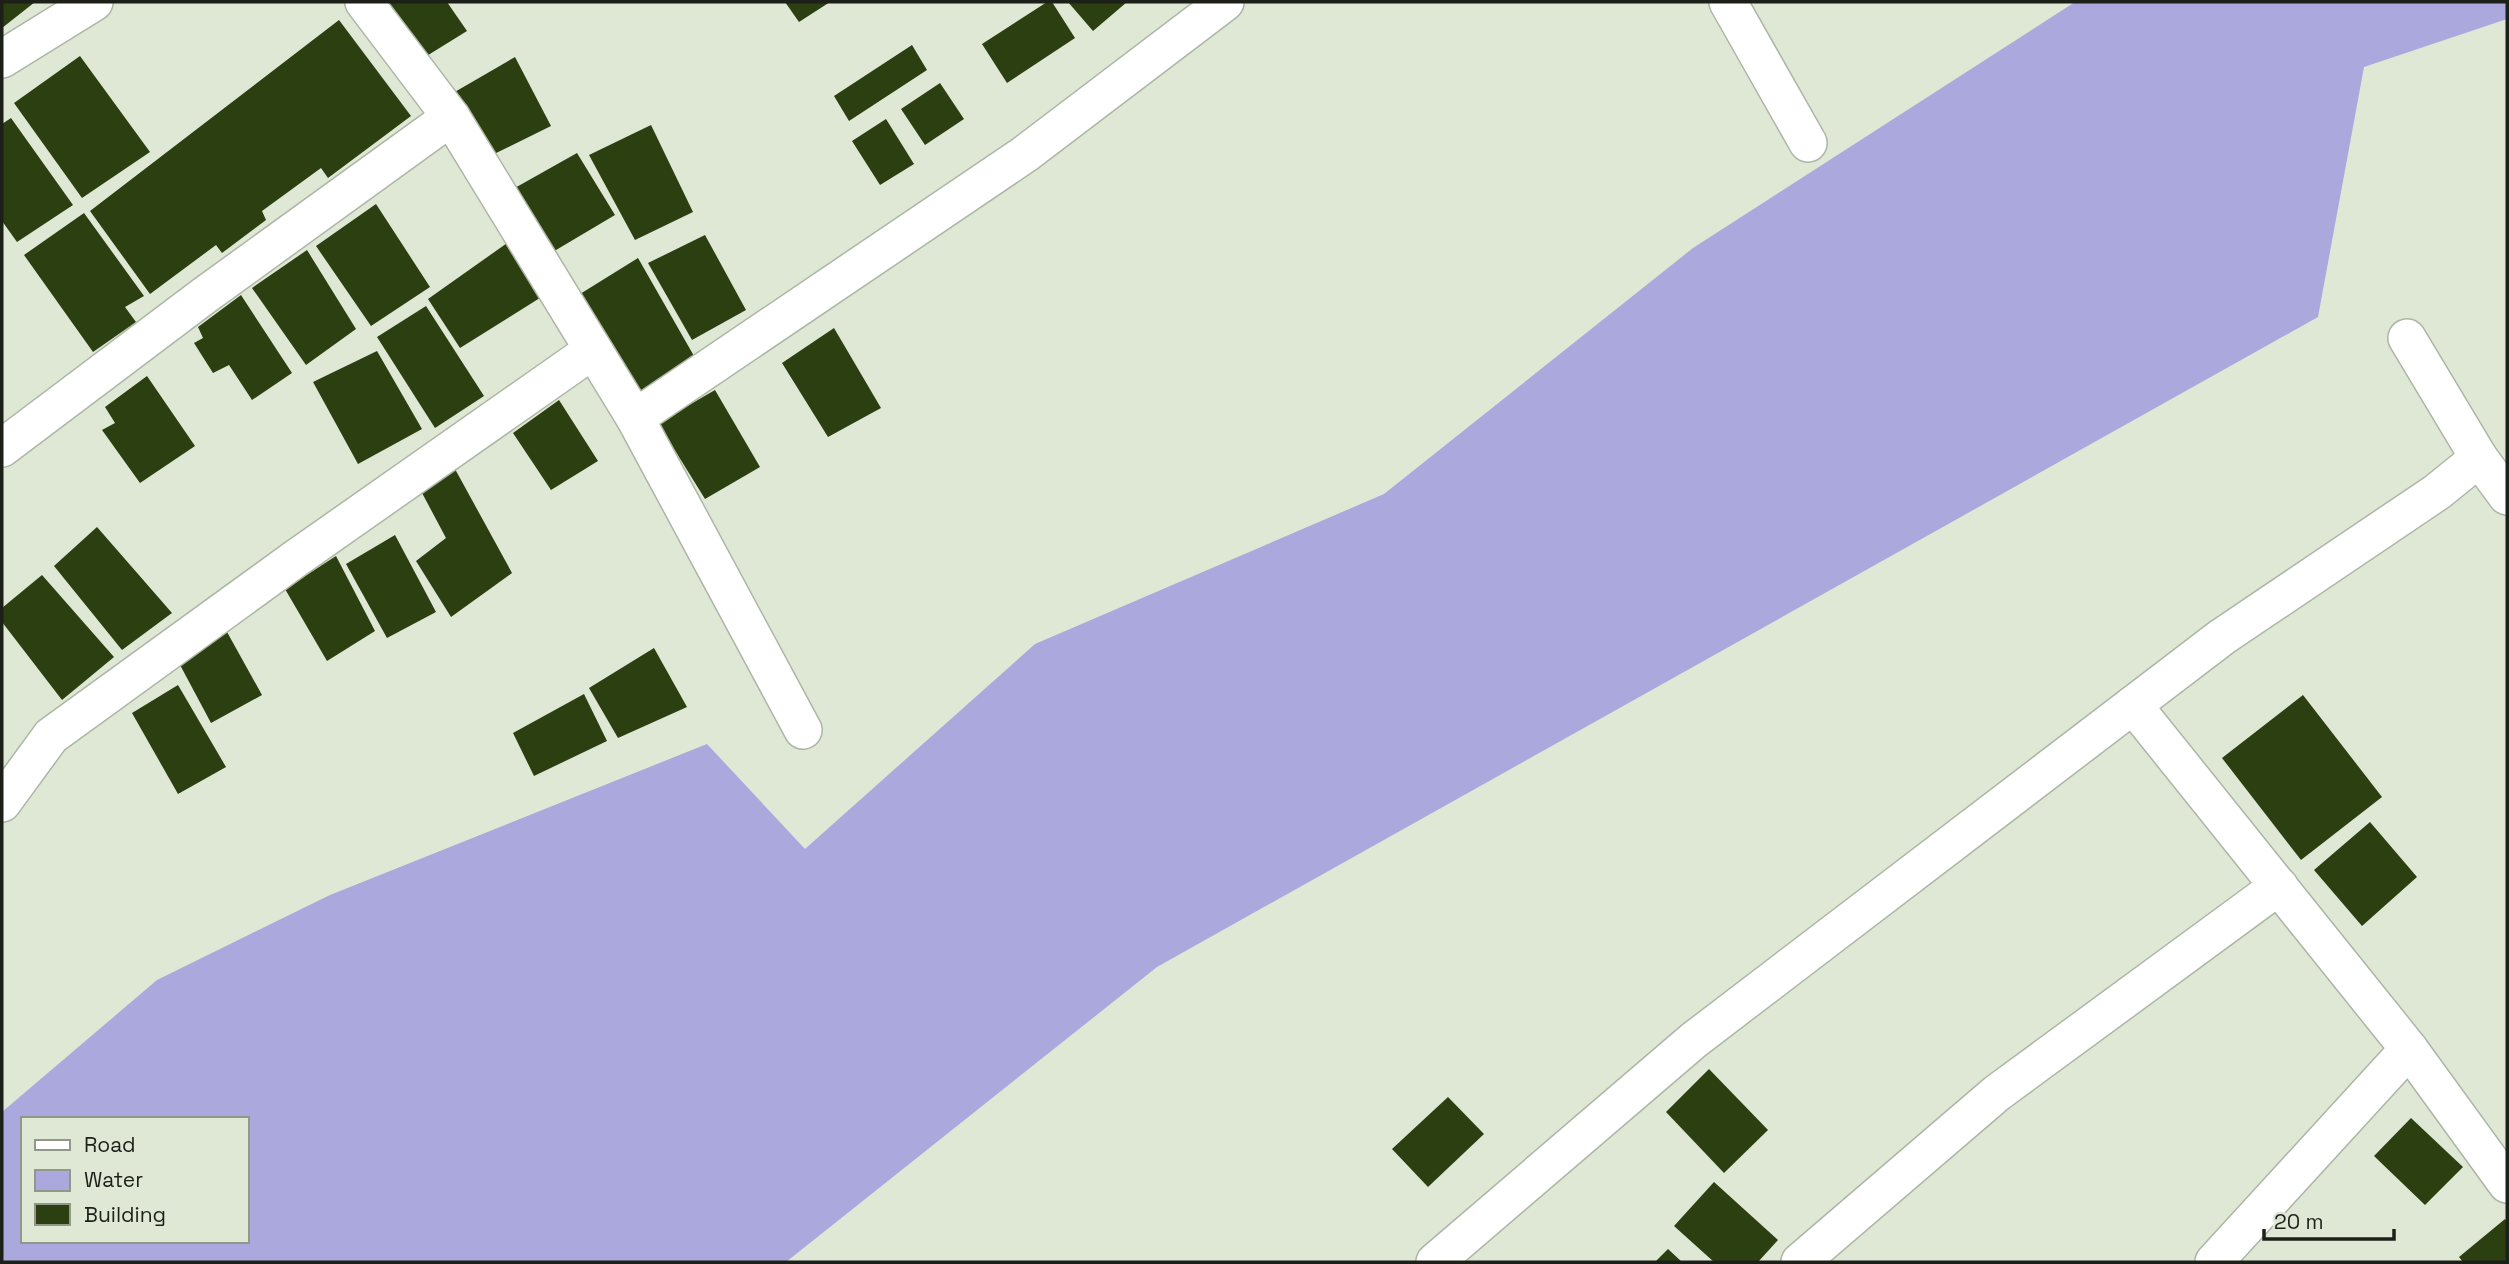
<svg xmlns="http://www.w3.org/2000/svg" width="2509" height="1264" viewBox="0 0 2509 1264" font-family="'Space Grotesk',sans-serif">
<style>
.water{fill:#aba8dd;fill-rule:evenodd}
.building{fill:#2b3f10}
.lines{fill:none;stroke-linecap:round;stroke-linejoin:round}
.minor-casing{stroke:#adb6a5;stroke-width:40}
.minor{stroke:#fff;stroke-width:37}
</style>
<rect width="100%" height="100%" fill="#dee8d5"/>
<!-- water -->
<path class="water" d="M2075 2H2507V19L2364 67 2318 317 1157 967 786 1262H2V1112L157 980 330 895 707 744 805 849 1035 644 1384 494 1693 248ZM23 1119H247V1241H23Z"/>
<!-- building -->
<g class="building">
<path d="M2 2H35L2 28Z"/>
<path d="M384 2H447L467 31 425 57Z"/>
<path d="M785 2H830L799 22Z"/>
<path d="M1047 2H1052L1075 38 1007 83 982 44Z"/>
<path d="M1068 2H1127L1093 31Z"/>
<path d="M339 20 411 116 328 178 321 168 262 211 266 220 222 253 216 245 150 294 90 211Z"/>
<path d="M912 45 927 70 849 121 834 96Z"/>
<path d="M80 56 150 152 82 198 14 103Z"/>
<path d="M515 57 551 126 492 155 453 93Z"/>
<path d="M940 83 964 119 925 145 901 109Z"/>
<path d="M11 118 73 205 17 242 2 221V124Z"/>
<path d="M886 119 914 164 880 185 852 141Z"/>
<path d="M651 125 693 212 635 240 589 155Z"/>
<path d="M577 153 615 215 551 253 513 189Z"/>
<path d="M376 204 430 287 371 326 316 246Z"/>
<path d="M84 213 144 296 125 307 136 322 93 352 24 255Z"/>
<path d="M705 235 746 310 692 340 648 263Z"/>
<path d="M510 241 543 296 460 348 428 299Z"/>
<path d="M307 250 356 329 306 365 252 288Z"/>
<path d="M638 258 698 363 636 401 572 299Z"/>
<path d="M241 295 292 373 252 400 229 365 213 373 194 343 203 338 198 327Z"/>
<path d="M426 306 484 396 435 428 377 337Z"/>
<path d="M834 328 881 408 828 437 782 363Z"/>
<path d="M377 351 422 429 358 464 313 382Z"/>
<path d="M147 376 195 446 140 483 102 430 115 423 105 407Z"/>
<path d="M715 390 760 467 705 499 658 423Z"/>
<path d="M559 400 598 461 551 490 513 433Z"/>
<path d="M455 469 512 573 451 617 416 561 446 538 421 491Z"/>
<path d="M97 527 172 613 122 650 54 566Z"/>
<path d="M395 535 436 612 387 638 346 564Z"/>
<path d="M336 556 375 631 327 661 285 589Z"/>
<path d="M42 575 114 657 62 700 2 622V608Z"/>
<path d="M227 632 262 695 211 723 179 663Z"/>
<path d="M654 648 687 707 618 738 589 688Z"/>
<path d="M178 685 226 767 178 794 132 713Z"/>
<path d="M584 694 607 741 534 776 513 733Z"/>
<path d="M2303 695 2382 797 2301 860 2222 758Z"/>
<path d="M2370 822 2417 877 2362 926 2314 870Z"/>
<path d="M1709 1069 1768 1130 1724 1173 1666 1112Z"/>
<path d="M1448 1097 1484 1134 1428 1187 1392 1149Z"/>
<path d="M2411 1118 2463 1167 2425 1205 2374 1156Z"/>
<path d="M1714 1182 1778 1240 1758 1262H1714L1674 1226Z"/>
<path d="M2505 1219 2507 1222V1262H2463L2459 1257Z"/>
<path d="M1668 1249 1682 1262H1655Z"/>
</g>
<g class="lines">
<defs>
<g id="minor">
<path d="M364 2 451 117 635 418 1025 154 1225 2"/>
<path d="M1728 2 1808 143"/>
<path d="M2 59 94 2"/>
<path d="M2407 338 2479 458 2507 496"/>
<path d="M635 418 803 730"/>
<path d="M2 448 205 295 451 117"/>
<path d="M2133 705 2409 1049 2507 1184"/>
<path d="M2 803 51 736 295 559 593 350"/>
<path d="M1435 1262 1694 1040 2222 637 2437 492 2479 458"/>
<path d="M1800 1262 1997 1093 2279 886"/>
<path d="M2214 1262 2409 1049"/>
</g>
</defs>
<!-- minor casing -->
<use href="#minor" class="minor-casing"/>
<!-- minor -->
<use href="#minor" class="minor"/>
</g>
<!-- border -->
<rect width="2509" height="1264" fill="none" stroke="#1d2019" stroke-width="7"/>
<!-- legend -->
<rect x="21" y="1117" width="228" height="126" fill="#dee8d5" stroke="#91988a" stroke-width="2"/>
<rect x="35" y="1140" width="35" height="10" fill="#ffffff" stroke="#91988a" stroke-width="2"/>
<text x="84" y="1152" font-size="21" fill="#1d2019">Road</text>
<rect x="35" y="1170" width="35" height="21" fill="#aba8dd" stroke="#91988a" stroke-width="2"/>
<text x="84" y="1187" font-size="21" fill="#1d2019">Water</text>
<rect x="35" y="1204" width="35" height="21" fill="#2b3f10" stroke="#91988a" stroke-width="2"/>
<text x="84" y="1222" font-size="21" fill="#1d2019">Building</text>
<!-- scale -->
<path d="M2264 1229v10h130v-10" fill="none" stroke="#1d2019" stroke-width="3.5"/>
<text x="2274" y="1229" font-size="21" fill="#1d2019" stroke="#dee8d5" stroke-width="5" paint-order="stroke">20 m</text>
</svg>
